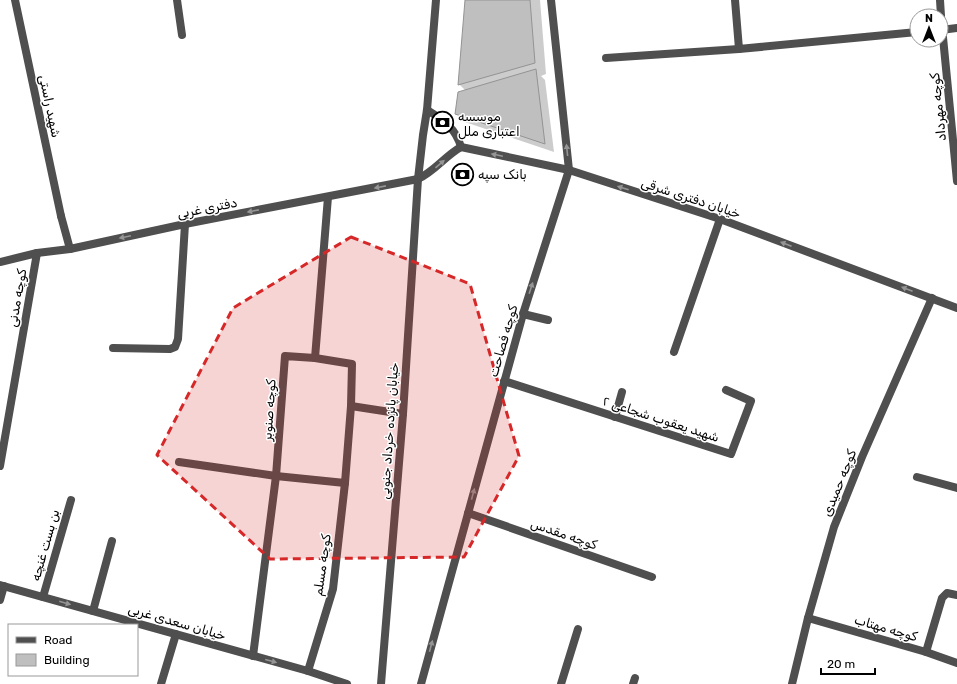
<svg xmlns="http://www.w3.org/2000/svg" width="957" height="684" viewBox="0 0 957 684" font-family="Rubik,Cairo,sans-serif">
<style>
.shadow{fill:#0003}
.building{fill:#bfbfbf;stroke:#939393}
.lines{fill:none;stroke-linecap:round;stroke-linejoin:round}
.service{stroke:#4f4f4f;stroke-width:8}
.minor{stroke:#4f4f4f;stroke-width:8}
.tertiary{stroke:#4f4f4f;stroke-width:8}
.oneway{fill:#959595}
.marked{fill:#d62828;fill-opacity:0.2;stroke:#d62828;stroke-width:3;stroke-dasharray:8 5;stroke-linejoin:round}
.labels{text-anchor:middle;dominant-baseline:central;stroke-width:3;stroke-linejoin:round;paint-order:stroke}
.street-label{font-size:13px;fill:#000;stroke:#fff}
.poi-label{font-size:13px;fill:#000;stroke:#fff;text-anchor:start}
</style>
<rect width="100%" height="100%" fill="#fff"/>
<!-- shadow -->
<path class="shadow" d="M466 0H540L546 74 541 76 545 80 554 152 465 122 456 113 466 91 459 84Z"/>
<!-- building -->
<g class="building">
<path d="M465 0H530L535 63 458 85Z"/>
<path d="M536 69 545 144 455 114 458 92Z"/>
</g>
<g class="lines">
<!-- service -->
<g class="service">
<path d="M177 0 182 35"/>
<path d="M606 58 739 49"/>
<path d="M61 216 70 249"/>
<path d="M523 314 548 320"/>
<path d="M113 348 170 349 175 347 178 339 185 224"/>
<path d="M674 352 720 219"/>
<path d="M504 381 731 454 751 401 726 390"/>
<path d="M351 406 403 414"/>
<path d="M615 417 622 392"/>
<path d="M179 462 276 476 345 483 351 406 352 364 315 358"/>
<path d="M468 513 652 577"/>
<path d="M43 597 71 500"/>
<path d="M93 611 112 541"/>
<path d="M926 652 942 598 947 593 957 595"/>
<path d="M253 656 276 476 285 356 315 358 328 197"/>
<path d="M308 671 333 589 345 483"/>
<path d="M561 684 578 629"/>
<path d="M633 684 635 678"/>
</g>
<!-- minor -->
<g class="minor">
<path d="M15 0 61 216"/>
<path d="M735 0 739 49 917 32"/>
<path d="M940 0 941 16"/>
<path d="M941 17 957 181"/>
<path d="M941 30 957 28"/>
<path d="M0 466 37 253"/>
<path d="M917 477 957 488"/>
<path d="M0 600 4 586"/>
<path d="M808 618 926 652 957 663"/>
<path d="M161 684 176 634"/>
<path d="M421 684 523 314 569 170 551 0"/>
<path d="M792 684 808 618 834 527 862 457 932 298"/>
</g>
<!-- tertiary -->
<g class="tertiary">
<path d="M427 110C443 120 456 128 461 147L569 170 720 219 957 308"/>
<path d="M0 262 37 253 70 249 185 224 418 179C435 171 445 156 461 147"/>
<path d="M0 585 308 671 347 684"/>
<path d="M381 684 403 414 418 179 423 135 427 110 436 0"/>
</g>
</g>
<!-- one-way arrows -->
<defs><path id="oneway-solid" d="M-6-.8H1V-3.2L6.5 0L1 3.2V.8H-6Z"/></defs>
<g class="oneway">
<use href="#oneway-solid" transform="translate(567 150) rotate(-96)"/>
<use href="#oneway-solid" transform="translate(497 155) rotate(-168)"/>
<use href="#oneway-solid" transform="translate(440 164) rotate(-41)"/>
<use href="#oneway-solid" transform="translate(380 187) rotate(169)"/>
<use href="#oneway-solid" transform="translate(623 188) rotate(-162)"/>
<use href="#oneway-solid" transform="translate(253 211) rotate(169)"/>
<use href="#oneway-solid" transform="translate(125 237) rotate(168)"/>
<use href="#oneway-solid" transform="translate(786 244) rotate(-159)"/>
<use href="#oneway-solid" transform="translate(531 288) rotate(-72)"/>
<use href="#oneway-solid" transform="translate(907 289) rotate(-159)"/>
<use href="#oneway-solid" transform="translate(473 494) rotate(-75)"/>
<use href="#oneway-solid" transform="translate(65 603) rotate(16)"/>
<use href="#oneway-solid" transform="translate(431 646) rotate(-75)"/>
<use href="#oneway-solid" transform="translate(271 661) rotate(15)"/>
</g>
<!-- marked area -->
<path class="marked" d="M351 237 470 284 519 456 464 557 270 559 157 455 233 308Z"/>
<!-- icons -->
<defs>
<symbol id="bank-ring" viewBox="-11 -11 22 22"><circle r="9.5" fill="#fff" stroke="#000" stroke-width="1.5"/><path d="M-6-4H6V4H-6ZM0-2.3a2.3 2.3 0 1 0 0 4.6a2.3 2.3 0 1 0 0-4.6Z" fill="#000"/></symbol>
</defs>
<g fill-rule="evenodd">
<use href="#bank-ring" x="430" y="110" width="25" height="25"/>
<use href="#bank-ring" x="450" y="162" width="25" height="25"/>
</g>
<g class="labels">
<!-- street labels -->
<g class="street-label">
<text transform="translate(50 106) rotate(78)">شهید راستی</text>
<text transform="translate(938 107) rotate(-96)">کوچه مهرداد</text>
<text transform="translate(691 198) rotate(18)">خیابان دفتری شرقی</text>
<text transform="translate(207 208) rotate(-11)">دفتری غربی</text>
<text transform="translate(17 298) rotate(-80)">کوچه مدنی</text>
<text transform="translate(503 341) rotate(-74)">کوچه فصاحت</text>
<text transform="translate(269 410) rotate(-86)">کوچه صنوبر</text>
<text transform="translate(661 419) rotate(18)">شهید یعقوب شجاعی ۲</text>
<text transform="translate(389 431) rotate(-86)">خیابان پانزده خرداد جنوبی</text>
<text transform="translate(839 483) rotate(-68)">کوچه حمیدی</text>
<text transform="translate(564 534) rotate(19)">کوچه مقدس</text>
<text transform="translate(45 545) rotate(-74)">بن بست غنچه</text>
<text transform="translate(322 565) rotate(-82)">کوچه مسلم</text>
<text transform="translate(177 622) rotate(16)">خیابان سعدی غربی</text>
<text transform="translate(886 628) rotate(16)">کوچه مهتاب</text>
</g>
<!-- poi labels -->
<g class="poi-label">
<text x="458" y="116">موسسه<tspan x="458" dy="15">اعتباری ملل</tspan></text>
<text x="478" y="174">بانک سپه</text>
</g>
</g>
<!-- legend -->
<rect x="8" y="624" width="130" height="52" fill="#ffffff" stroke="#999999"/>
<rect x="16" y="637" width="20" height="6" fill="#4f4f4f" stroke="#999999"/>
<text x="44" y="644" font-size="12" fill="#000000">Road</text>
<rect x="16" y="654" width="20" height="12" fill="#bfbfbf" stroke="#999999"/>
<text x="44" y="664" font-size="12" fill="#000000">Building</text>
<!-- north arrow -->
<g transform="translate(929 28)"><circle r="19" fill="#ffffff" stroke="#999999"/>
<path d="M0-3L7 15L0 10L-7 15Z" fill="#000000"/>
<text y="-6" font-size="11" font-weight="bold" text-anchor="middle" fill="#000000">N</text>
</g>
<!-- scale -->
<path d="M821 668v6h54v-6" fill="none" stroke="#000000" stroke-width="2"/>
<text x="827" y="668" font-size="12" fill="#000000" stroke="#ffffff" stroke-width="3" paint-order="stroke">20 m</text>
</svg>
